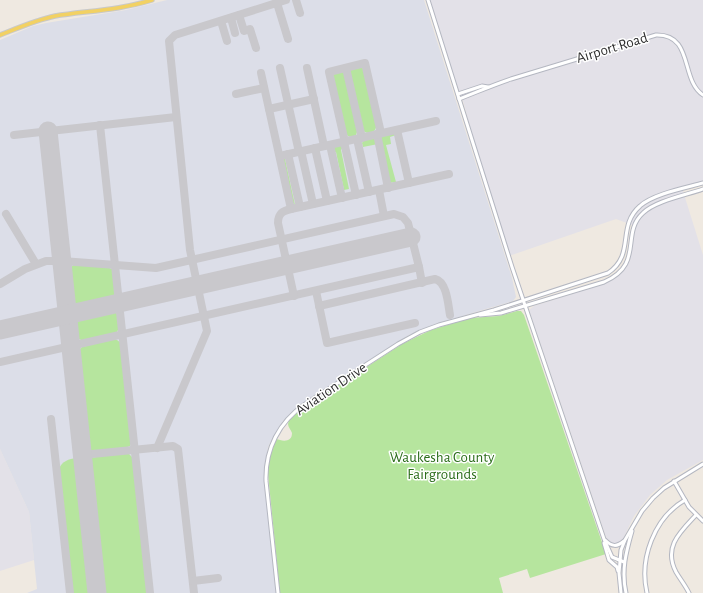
<svg xmlns="http://www.w3.org/2000/svg" width="703" height="593" viewBox="0 0 703 593" font-family="'Alegreya Sans',sans-serif">
<style>
.industrial{fill:#e3e1e8}
.airport{fill:#dcdee8}
.green{fill:#b6e59e}
.lines{fill:none;stroke-linecap:round;stroke-linejoin:round}
.taxiway{stroke:#c9c8cc;stroke-width:8}
.runway{stroke:#c9c8cc;stroke-width:19}
.minor-casing{stroke:#b4b7c1;stroke-width:5}
.major-casing{stroke:#c9c9c9;stroke-width:5.5}
.minor{stroke:#fff;stroke-width:3}
.major{stroke:#f2d163;stroke-width:3.5}
.labels{text-anchor:middle;dominant-baseline:central;stroke-width:3;stroke-linejoin:round;paint-order:stroke}
.street-label{font-size:15px;fill:#2e2e2e;stroke:#fff}
.park-label{font-size:15px;fill:#2c6e1b;stroke:#fff}
</style>
<rect width="100%" height="100%" fill="#efe9e1"/>
<!-- industrial -->
<g class="industrial">
<path d="M430 0H703V181L682 188 703 255V460L667 480 650 495 634 516 622 541 614 545 608 541 605 534 529 310 534 306 603 284 614 279 623 271 629 260 632 250 635 226 616 219 509 256 491 197 486 178 474 142 464 104 453 74Z"/>
<path d="M0 449 29 512 34 560 0 571Z"/>
</g>
<!-- airport -->
<path class="airport" d="M167 0H424L512 278 516 297 513 301 435 324 409 335 297 407 283 421 272 439 268 447 264 472 276 593H27L37 589 29 512 0 449V40L33 26 46 23 126 10Z"/>
<!-- green -->
<g class="green">
<path d="M360 66 364 69 377 125 375 130C369 135 364 133 361 128L348 71 351 68Z"/>
<path d="M342 70 345 73 358 129 356 135C351 138 347 137 345 132L331 75 334 72Z"/>
<path d="M394 132 396 135 390 137 391 144 386 145 396 182 389 183 379 137V136Z"/>
<path d="M375 136 378 144 363 147 362 143 364 139Z"/>
<path d="M341 145 343 147 341 150 349 189 344 190 336 152H334L332 150 334 146Z"/>
<path d="M284 158 285 159 295 205 292 202 283 160Z"/>
<path d="M75 264 104 266 112 269C115 276 116 290 114 297 108 302 81 308 75 305L73 302 69 271 71 267Z"/>
<path d="M112 310 116 312C119 318 121 328 116 333L83 341 77 338 75 326 77 319 81 317Z"/>
<path d="M517 311H521L524 315 606 554 530 578 527 569 499 578 503 593H280L268 474V465L271 449 276 439C282 441 292 443 292 433 291 430 288 427 288 424L289 420 299 411 402 344 431 330 470 318 499 316Z"/>
<path d="M114 339 117 340 121 343 131 443 130 446 125 448 93 451 90 450 88 446 78 351 82 347Z"/>
<path d="M128 453 132 457 133 459 147 593H103L90 463 92 458 96 457Z"/>
<path d="M76 458 90 593H72L59 469C62 461 69 459 76 458Z"/>
</g>
<g class="lines">
<!-- taxiway -->
<g class="taxiway">
<path d="M296 0 300 13"/>
<path d="M277 3 288 39"/>
<path d="M239 15 244 31 250 29 256 48"/>
<path d="M231 18 235 33"/>
<path d="M221 21 227 41"/>
<path d="M280 68 299 152"/>
<path d="M307 68 324 146"/>
<path d="M346 68 362 138"/>
<path d="M261 73 291 209"/>
<path d="M236 94 264 88"/>
<path d="M269 109 314 99"/>
<path d="M100 125 150 593"/>
<path d="M397 130 409 183"/>
<path d="M377 134 388 188"/>
<path d="M14 135 176 117"/>
<path d="M357 139 369 192"/>
<path d="M344 142 356 195"/>
<path d="M345 142 329 72 365 63 381 133"/>
<path d="M330 145 342 198"/>
<path d="M315 148 327 201"/>
<path d="M301 151 313 204"/>
<path d="M288 154 300 207"/>
<path d="M280 156 436 121"/>
<path d="M379 190 384 216"/>
<path d="M6 214 36 264"/>
<path d="M419 267 422 283"/>
<path d="M0 284 25 269 46 261H62L156 268 394 214 403 217 408 223 419 267 0 362"/>
<path d="M316 291 327 343 415 323"/>
<path d="M294 296 278 223C278 213 283 211 291 209L449 174"/>
<path d="M319 306 435 279C447 282 448 304 450 315"/>
<path d="M51 419 70 593"/>
<path d="M157 448 207 331 190 250 169 41 175 35 286 0"/>
<path d="M82 455 173 446 178 449 194 593"/>
<path d="M193 581 218 578"/>
</g>
<!-- runway -->
<g class="runway">
<path d="M48 131 97 593"/>
<path d="M0 330 411 237"/>
</g>
<defs>
<g id="minor">
<path d="M428 0 512 267 604 539 612 557 624 562"/>
<path d="M458 94 482 86 488 87"/>
<path d="M459 99C477 92 493 85 511 79L656 35C694 34 680 80 703 95"/>
<path d="M480 315 501 313 604 282C645 264 620 234 643 213 655 201 686 195 703 189"/>
<path d="M674 481 689 507 703 521"/>
<path d="M605 540C612 547 617 547 624 541"/>
<path d="M604 543 609 560 617 567 618 571"/>
<path d="M278 593 266 481C265 449 279 422 305 404L398 344 420 332 439 325 494 310 608 273C636 254 616 227 640 206 653 194 685 188 703 183"/>
<path d="M621 593 619 573 621 550 625 540 642 511 653 498 664 488 703 464"/>
<path d="M626 593C621 571 626 552 632 531"/>
<path d="M647 593C639 559 654 518 685 500"/>
<path d="M689 593C685 585 680 579 676 572 663 547 680 532 696 515"/>
</g>
<path id="major" d="M0 35C18 28 36 20 55 16 87 11 120 10 152 0"/>
</defs>
<!-- minor casing -->
<use href="#minor" class="minor-casing"/>
<!-- major casing -->
<use href="#major" class="major-casing"/>
<!-- minor -->
<use href="#minor" class="minor"/>
<!-- major -->
<use href="#major" class="major"/>
</g>
<g class="labels">
<!-- street labels -->
<g class="street-label">
<text transform="translate(612 48) rotate(-17)">Airport Road</text>
<text transform="translate(331 389) rotate(-34)">Aviation Drive</text>
</g>
<!-- park labels -->
<g class="park-label">
<text x="442" y="457">Waukesha County<tspan x="442" dy="17">Fairgrounds</tspan></text>
</g>
</g>
</svg>
